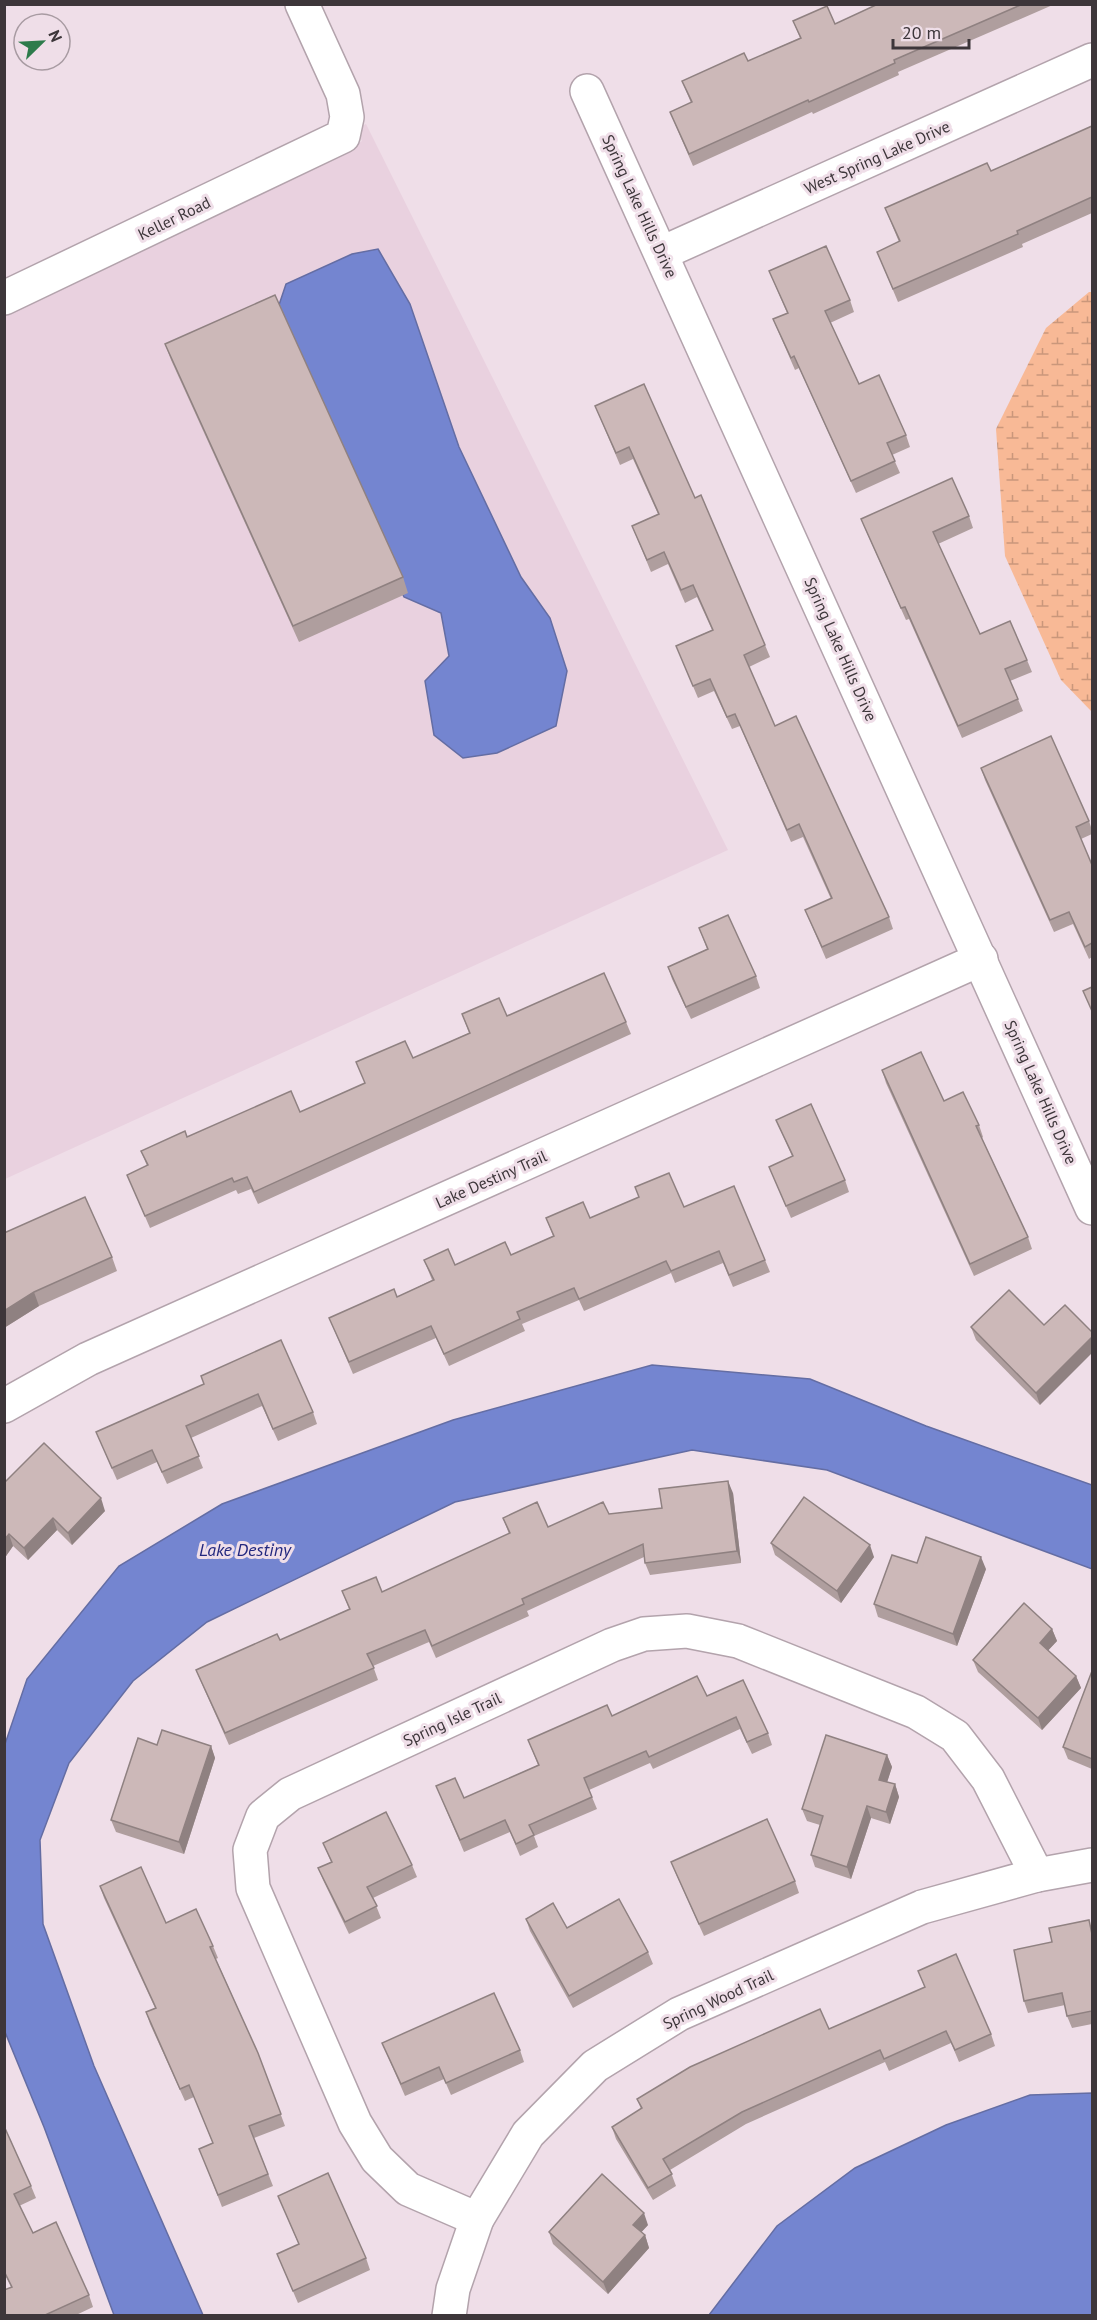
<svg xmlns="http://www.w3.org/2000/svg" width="1097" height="2320" viewBox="0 0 1097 2320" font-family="'PT Sans',sans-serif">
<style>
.built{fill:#e9d1df;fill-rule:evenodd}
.wetland{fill:url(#wetland-marsh)}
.water{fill:#7485d0;stroke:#646da3;stroke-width:1.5}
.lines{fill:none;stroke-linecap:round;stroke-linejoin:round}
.minor-casing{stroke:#b3a3ac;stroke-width:36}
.minor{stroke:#fff;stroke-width:33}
.wall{fill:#af9e9e}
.shaded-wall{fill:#8f8181}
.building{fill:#ccb8b8;stroke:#8f8181;stroke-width:1.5}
.labels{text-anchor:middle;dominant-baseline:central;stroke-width:6;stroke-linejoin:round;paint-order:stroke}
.street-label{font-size:16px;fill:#3d363a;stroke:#efdee8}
.water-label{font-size:18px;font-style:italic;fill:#22277e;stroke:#efdee8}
</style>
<defs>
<pattern id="wetland-marsh" width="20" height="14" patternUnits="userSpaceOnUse" patternTransform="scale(1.5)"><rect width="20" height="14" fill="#f8b996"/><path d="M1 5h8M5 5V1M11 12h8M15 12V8" fill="none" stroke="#ca977b"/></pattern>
</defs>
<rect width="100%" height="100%" fill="#efdee8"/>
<!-- built -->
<path class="built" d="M366 124 728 850 5 1179 4 312 344 150 354 151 355 145 362 141 358 133 359 127ZM410 304 459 447 521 577 550 618 449 656 441 613 404 597Z"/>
<!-- wetland -->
<path class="wetland" d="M1089 292H1092V712L1061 680 1005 556 996 429 1046 328Z"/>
<!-- water -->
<g class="water">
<path d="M378 249 410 304 459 447 521 577 550 618 567 671 556 726 497 753 463 758 434 735 425 681 449 656 441 613 404 597 275 317 286 284 352 254Z"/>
<path d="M652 1365 810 1379 926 1426 1092 1485V1569L827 1470 692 1450 455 1502 207 1622 133 1681 69 1763 40 1840 43 1924 94 2066 203 2315H114L44 2127 5 2032V1744L27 1679 119 1566 222 1504 453 1420Z"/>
<path d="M1092 2093V2315H709L777 2226 855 2168 946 2125 1030 2095Z"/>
</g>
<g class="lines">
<defs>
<g id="minor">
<path d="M587 91 1092 1208"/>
<path d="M662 253 1092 60"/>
<path d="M4 298 343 136 347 117 343 94 302 4"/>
<path d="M4 1406 88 1359 981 959"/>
<path d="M477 2219 408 2189 377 2159 355 2123 253 1888 250 1850 263 1816 290 1794 612 1645 644 1634 687 1631 738 1641 916 1712 955 1736 988 1779 1037 1875"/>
<path d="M449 2316 453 2289 477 2219 528 2134 595 2066 679 2014 922 1907 1037 1875 1092 1865"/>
</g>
</defs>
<!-- minor casing -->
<use href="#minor" class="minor-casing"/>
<!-- minor -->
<use href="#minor" class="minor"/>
</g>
<!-- wall -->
<g class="wall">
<path d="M878 4H1055L898 72 899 75 813 114 812 112 693 166 675 124 670 112 691 103 682 81 748 61 800 38 793 21 835 24Z"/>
<path d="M1092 126V213L1022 244 1023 247 898 302 877 252 899 242 885 208 991 171Z"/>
<path d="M769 271 850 300 854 312 830 323 859 384 906 435 910 447 892 455 900 473 856 493 799 368 795 370 778 331 773 319 787 313Z"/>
<path d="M165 344 403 577 408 593 299 642 171 360Z"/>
<path d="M595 406 695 498 765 645 770 657 749 667 775 726 889 917 893 929 826 959 805 910 831 899 803 837 791 842 740 726 732 729 714 691 698 698 676 646 712 630 697 597 685 603 668 564 651 572 632 526 658 514 633 459 620 465Z"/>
<path d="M969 516 973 528 938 544 980 634 1027 660 1032 672 1010 681 1023 711 962 738 909 619 906 620 866 531 861 519Z"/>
<path d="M981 768 1089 821 1092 830V834L1081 839 1092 865V957L1089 959 1073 924 1054 932 985 780Z"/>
<path d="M699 928 756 976 760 988 691 1019 672 979 668 967 707 949Z"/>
<path d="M462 1014 626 1022 631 1034 258 1204 251 1189 238 1194 236 1190 150 1228 127 1175 147 1166 141 1151 187 1137 300 1112 365 1083 356 1062 413 1058 469 1033Z"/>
<path d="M882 1070 944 1101 979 1125 983 1137 982 1138 1028 1237 1032 1249 974 1276 886 1083Z"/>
<path d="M776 1120 845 1180 849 1192 791 1218 769 1167 792 1156Z"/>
<path d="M635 1187 684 1207 765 1260 770 1272 733 1287 723 1263 675 1283 671 1273 584 1311 579 1300 522 1324 525 1331 449 1366 436 1338 353 1374 329 1318 397 1297 432 1280 424 1260 455 1265 511 1255 553 1236 546 1218H590L639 1197Z"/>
<path d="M4 1233 112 1257 117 1271 39 1306 4 1328Z"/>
<path d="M1044 1325 1040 1405 976 1340 971 1327Z"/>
<path d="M201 1376 313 1412 317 1424 278 1441 262 1406 191 1438 203 1468 167 1484 157 1462 117 1480 96 1432 204 1384Z"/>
<path d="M4 1483 105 1511 72 1545 57 1530 28 1560 13 1546 4 1559Z"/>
<path d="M733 1493 741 1563 650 1575 645 1563 644 1557 527 1611 529 1616 436 1658 429 1642 373 1666 378 1680 229 1745 201 1682 196 1670 280 1640 349 1609 342 1591 382 1592 509 1534 503 1518 548 1527 609 1514 662 1508Z"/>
<path d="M771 1543 874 1557 841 1603 775 1555Z"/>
<path d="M986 1569 957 1646 878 1617 874 1604Z"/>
<path d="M1052 1629 1057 1641 1048 1650 1076 1676 1081 1688 1042 1730 978 1672 973 1660Z"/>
<path d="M1092 1671V1769L1068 1759 1063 1747Z"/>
<path d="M707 1696 768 1733 772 1745 752 1754 740 1729 653 1769 650 1763 589 1790 597 1809 534 1836 538 1847 520 1856 510 1832 464 1852 436 1786 464 1798 538 1765 528 1740 612 1716Z"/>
<path d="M157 1745 211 1746 215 1758 184 1854 116 1832 111 1820Z"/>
<path d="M887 1755 892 1767 887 1782 895 1784 899 1797 890 1824 871 1818 851 1879 815 1867 811 1855 820 1825 807 1821 802 1809Z"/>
<path d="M323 1843 412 1865 417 1877 373 1898 381 1918 349 1934 323 1880 318 1868 331 1862Z"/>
<path d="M671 1862 795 1881 799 1893 704 1936 676 1874Z"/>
<path d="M100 1886 166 1923 213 1946 218 1958 216 1959 258 2053 285 2126 254 2138 273 2186 222 2207 204 2161 213 2144 194 2097 185 2101 150 2024 146 2012 155 2008 104 1898Z"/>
<path d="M526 1919 567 1928 648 1952 653 1964 573 2008 530 1931Z"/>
<path d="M1092 1928V2024L1072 2028 1067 2016 1065 2005 1028 2013 1024 2001 1052 1942Z"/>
<path d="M918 1971 991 2034 995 2046 959 2062 951 2043 889 2071 885 2062 746 2124 670 2170 676 2186 653 2200 616 2139 612 2127 641 2109 637 2099 829 2029 925 1988Z"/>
<path d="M382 2043 520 2050 524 2062 451 2095 444 2079 405 2096Z"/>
<path d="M4 2126 31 2186 36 2198 19 2206 33 2233 89 2295 93 2307 74 2316H4L11 2287 4 2273Z"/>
<path d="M278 2196 366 2258 370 2270 298 2303 277 2254 299 2245Z"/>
<path d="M648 2225 641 2232 645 2235 649 2248 608 2294 553 2244 549 2232Z"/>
</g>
<!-- shaded-wall -->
<g class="shaded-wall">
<path d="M34 1292 39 1306 4 1328V1311Z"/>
<path d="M1092 1337V1353L1040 1405 1036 1393Z"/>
<path d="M728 1481 733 1493 741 1563 737 1551Z"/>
<path d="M101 1498 105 1511 72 1545 68 1533Z"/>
<path d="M53 1518 57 1530 28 1560 24 1548Z"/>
<path d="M9 1534 13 1546 4 1559V1540Z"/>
<path d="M870 1545 874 1557 841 1603 837 1591Z"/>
<path d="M981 1557 986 1569 957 1646 953 1634Z"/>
<path d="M1052 1629 1057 1641 1044 1655 1040 1643Z"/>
<path d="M1076 1676 1081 1688 1042 1730 1038 1718Z"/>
<path d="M211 1746 215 1758 184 1854 179 1842Z"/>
<path d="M887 1755 892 1767 884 1792 879 1780Z"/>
<path d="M895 1784 899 1797 890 1824 886 1812Z"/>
<path d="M867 1806 871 1818 851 1879 847 1867Z"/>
<path d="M644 2213 648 2225 637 2237 633 2225Z"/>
<path d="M645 2235 649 2248 608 2294 603 2282Z"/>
</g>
<!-- building -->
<g class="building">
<path d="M878 4H1023L894 60 895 63 809 102 808 100 689 154 670 112 692 102 682 81 744 53 748 61 801 38 793 21 827 6 835 24Z"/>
<path d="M1092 126V197L1017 231 1018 234 893 289 877 252 900 241 885 208 987 163 991 171Z"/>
<path d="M826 246 850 300 825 311 859 384 879 375 906 435 887 443 895 461 851 481 794 356 791 358 773 319 788 313 769 271Z"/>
<path d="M275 295 403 577 293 626 165 344Z"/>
<path d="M644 384 695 498 701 495 765 645 744 655 775 726 796 716 889 917 822 947 805 910 832 898 799 824 787 830 735 714 727 717 710 679 693 686 676 646 713 630 693 585 681 590 664 552 647 560 632 526 659 514 629 447 616 453 595 406Z"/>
<path d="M952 478 969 516 933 532 980 634 1010 621 1027 660 1005 669 1018 699 958 726 905 607 901 608 861 519Z"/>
<path d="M1051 736 1089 821 1076 827 1092 865V943L1085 947 1069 912 1050 920 981 768Z"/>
<path d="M728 915 756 976 686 1007 668 967 708 949 699 928Z"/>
<path d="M604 973 626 1022 254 1192 247 1177 234 1182 232 1178 145 1216 127 1175 148 1165 141 1151 185 1131 187 1137 291 1091 300 1112 365 1083 356 1062 405 1041 413 1058 470 1033 462 1014 499 998 507 1016Z"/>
<path d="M1092 987V1011L1083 991Z"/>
<path d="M921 1052 944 1101 963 1092 979 1125 976 1126 1028 1237 970 1264 882 1070Z"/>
<path d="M811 1104 845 1180 786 1206 769 1167 793 1156 776 1120Z"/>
<path d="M669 1173 684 1207 734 1186 765 1260 729 1275 719 1251 671 1271 666 1261 579 1299 574 1288 517 1312 520 1319 444 1354 431 1326 349 1362 329 1318 394 1289 397 1297 434 1280 424 1260 448 1249 455 1265 505 1242 511 1255 554 1236 546 1218 583 1202 590 1218 639 1197 635 1187Z"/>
<path d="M85 1197 112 1257 34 1292 4 1311V1233Z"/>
<path d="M1009 1290 1044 1325 1065 1305 1092 1332V1337L1036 1393 971 1327Z"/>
<path d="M281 1340 313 1412 273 1429 258 1394 186 1426 199 1456 162 1472 152 1450 112 1468 96 1432 204 1384 201 1376Z"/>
<path d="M44 1443 101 1498 68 1533 53 1518 24 1548 9 1534 4 1540V1483Z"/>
<path d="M728 1481 737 1551 645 1563 643 1544 522 1599 524 1604 432 1646 425 1630 367 1654 374 1668 225 1733 196 1670 277 1634 280 1640 350 1609 342 1591 376 1577 382 1592 510 1533 503 1518 537 1502 548 1527 603 1502 609 1514 662 1508 659 1489Z"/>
<path d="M804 1497 870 1545 837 1591 771 1543Z"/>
<path d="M926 1537 981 1557 953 1634 874 1604 892 1555 917 1563Z"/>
<path d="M1024 1603 1052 1629 1040 1643 1076 1676 1038 1718 973 1660Z"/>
<path d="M1092 1671V1759L1063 1747Z"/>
<path d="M697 1676 707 1696 743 1680 768 1733 747 1742 736 1717 649 1757 646 1751 584 1778 592 1797 529 1825 534 1835 516 1844 505 1820 460 1840 436 1786 455 1778 464 1798 539 1765 528 1740 607 1705 612 1716Z"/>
<path d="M162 1730 211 1746 179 1842 111 1820 138 1738 157 1745Z"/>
<path d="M826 1735 887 1755 879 1780 895 1784 886 1812 867 1806 847 1867 811 1855 823 1816 802 1809Z"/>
<path d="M386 1812 412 1865 367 1887 377 1906 345 1922 318 1868 332 1862 323 1843Z"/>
<path d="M767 1819 795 1881 699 1924 671 1862Z"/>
<path d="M141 1867 166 1923 196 1909 213 1946 210 1947 258 2053 281 2114 249 2126 268 2174 218 2195 199 2149 213 2143 189 2085 180 2089 146 2012 156 2008 100 1886Z"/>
<path d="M619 1899 648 1952 569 1996 526 1919 553 1903 567 1928Z"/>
<path d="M1089 1920 1092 1934V2011L1067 2016 1062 1993 1024 2001 1014 1950 1052 1942 1049 1928Z"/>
<path d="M956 1954 991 2034 955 2050 946 2031 884 2059 880 2050 742 2112 663 2159 672 2174 648 2188 612 2127 642 2108 637 2099 690 2067 820 2009 829 2029 925 1987 918 1971Z"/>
<path d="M494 1993 520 2050 446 2083 439 2067 401 2084 382 2043Z"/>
<path d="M4 2126 31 2186 14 2194 33 2233 56 2222 89 2295 43 2316H4V2290L12 2287 4 2271Z"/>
<path d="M328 2173 366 2258 293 2291 277 2254 299 2244 278 2196Z"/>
<path d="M602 2174 644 2213 633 2225 645 2235 603 2282 549 2232Z"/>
</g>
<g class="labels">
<!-- street labels -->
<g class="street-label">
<text transform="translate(877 157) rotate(-24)">West Spring Lake Drive</text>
<text transform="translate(640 206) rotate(65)">Spring Lake Hills Drive</text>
<text transform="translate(174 218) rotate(-26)">Keller Road</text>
<text transform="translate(841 649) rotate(66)">Spring Lake Hills Drive</text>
<text transform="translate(1041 1092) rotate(66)">Spring Lake Hills Drive</text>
<text transform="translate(491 1179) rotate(-24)">Lake Destiny Trail</text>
<text transform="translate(452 1719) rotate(-25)">Spring Isle Trail</text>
<text transform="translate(718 1999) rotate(-25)">Spring Wood Trail</text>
</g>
<!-- water labels -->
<g class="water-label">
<text x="245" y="1549">Lake Destiny</text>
</g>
</g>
<!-- border -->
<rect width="1097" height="2320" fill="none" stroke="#3d363a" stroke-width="12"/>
<!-- north arrow -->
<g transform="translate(42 42) rotate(66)"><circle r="28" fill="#efdee8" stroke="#a89ba2" stroke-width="1.5"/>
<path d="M0-4.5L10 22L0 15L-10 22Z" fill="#2d7b4b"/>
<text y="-9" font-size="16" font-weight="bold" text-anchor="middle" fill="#3d363a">N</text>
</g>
<!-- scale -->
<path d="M893 39v9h76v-9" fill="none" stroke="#3d363a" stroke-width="3"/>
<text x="902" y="39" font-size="18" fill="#3d363a" stroke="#efdee8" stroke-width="4.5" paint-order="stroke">20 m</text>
</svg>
